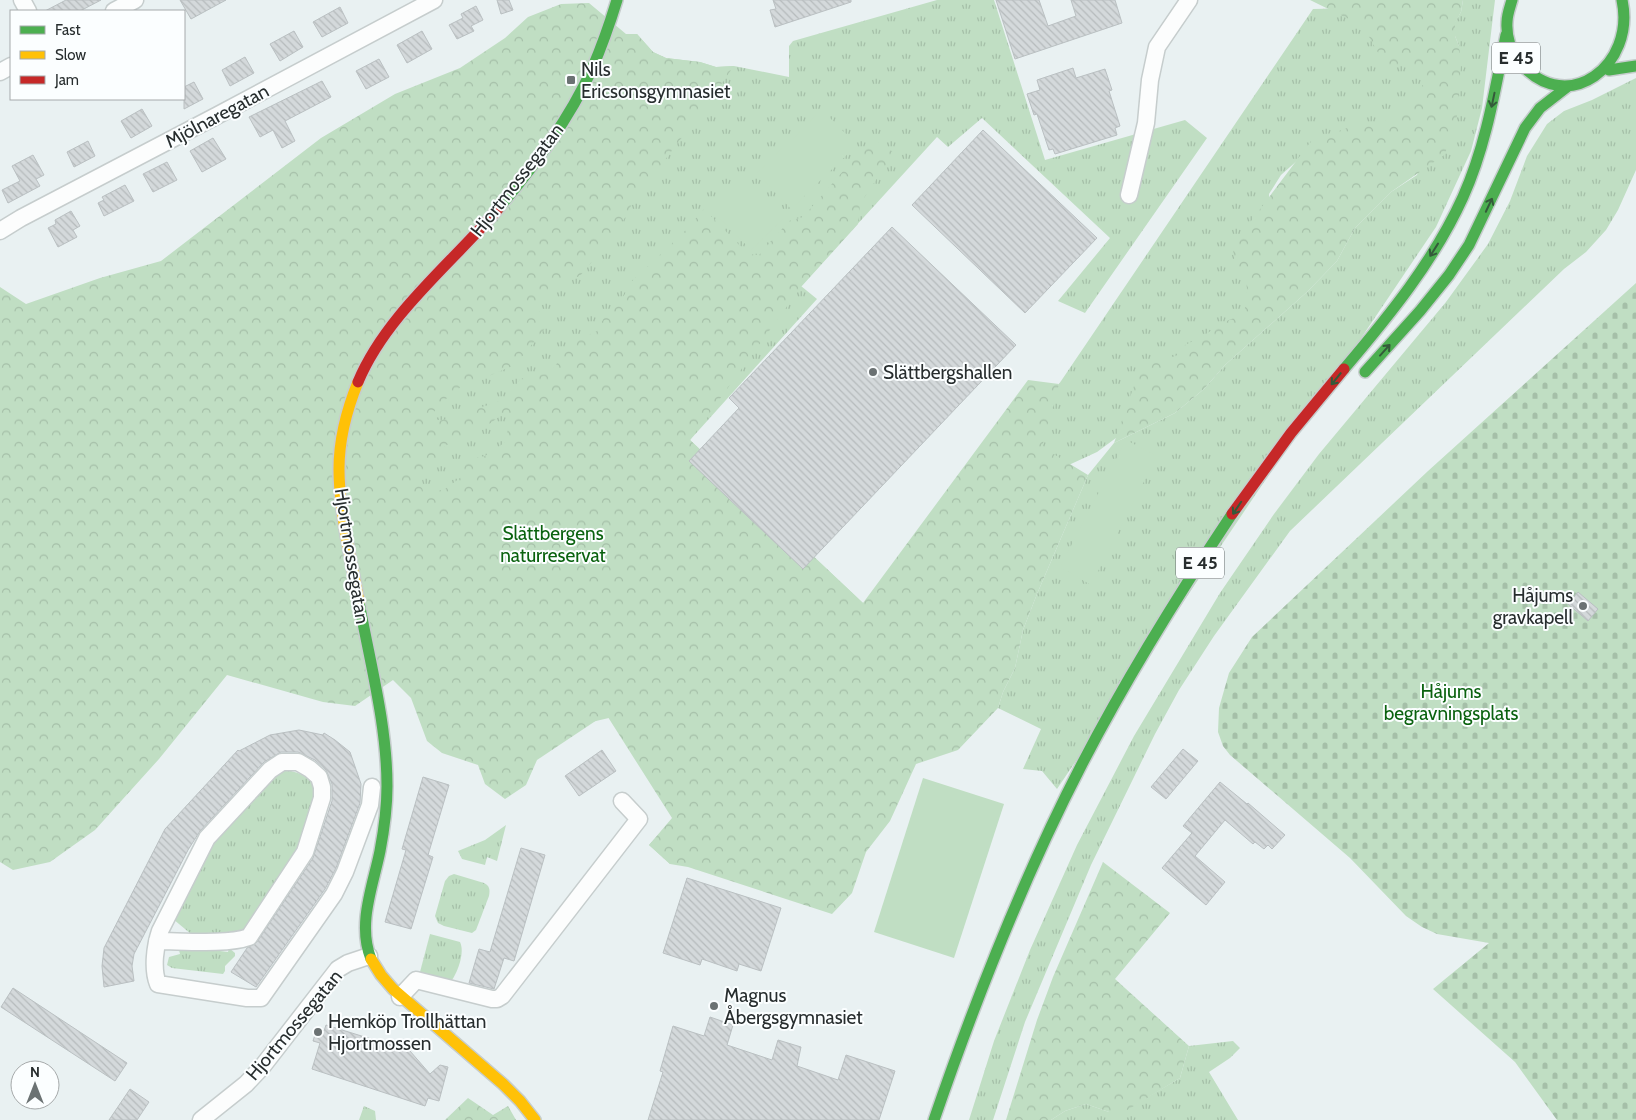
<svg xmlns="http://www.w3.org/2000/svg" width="1636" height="1120" viewBox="0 0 1636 1120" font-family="Cabin,sans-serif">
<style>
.grass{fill:url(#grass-tufts)}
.forest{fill:url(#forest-crowns);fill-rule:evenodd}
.cemetery{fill:url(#cemetery-stones)}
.pitch{fill:#c0dec3}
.building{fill:url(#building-back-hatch);stroke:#bac0c2}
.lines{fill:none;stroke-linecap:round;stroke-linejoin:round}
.street-casing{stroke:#c6cdcd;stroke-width:19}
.fast-casing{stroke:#c6cdcd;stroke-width:14}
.slow-casing{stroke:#c6cdcd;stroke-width:14}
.jam-casing{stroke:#c6cdcd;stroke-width:14}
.street{stroke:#fcfdfd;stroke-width:16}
.fast{stroke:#4caf50;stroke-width:11}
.slow{stroke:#ffc107;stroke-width:11}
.jam{stroke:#c62828;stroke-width:11}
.oneway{stroke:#345a3a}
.poi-dot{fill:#6b7273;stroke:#fbfeff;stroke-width:2}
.labels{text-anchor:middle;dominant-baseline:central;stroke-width:4;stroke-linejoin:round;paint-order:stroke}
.shield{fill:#fbfeff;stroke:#676c6d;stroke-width:1}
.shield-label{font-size:18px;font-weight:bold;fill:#272d2e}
.poi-label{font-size:19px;fill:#272d2e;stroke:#fbfeff;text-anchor:start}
.street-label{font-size:19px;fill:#272d2e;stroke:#fbfeff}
.park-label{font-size:19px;fill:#0a620f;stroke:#fbfeff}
</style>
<defs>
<pattern id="grass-tufts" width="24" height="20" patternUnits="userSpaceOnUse" patternTransform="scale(1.25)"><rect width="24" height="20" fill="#c0dec3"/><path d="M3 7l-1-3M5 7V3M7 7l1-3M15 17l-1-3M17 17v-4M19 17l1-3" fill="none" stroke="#a5bfa8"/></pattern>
<pattern id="forest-crowns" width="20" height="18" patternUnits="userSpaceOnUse" patternTransform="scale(1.25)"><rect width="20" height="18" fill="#c0dec3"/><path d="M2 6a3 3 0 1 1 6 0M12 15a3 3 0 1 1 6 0" fill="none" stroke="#a5bfa8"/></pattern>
<pattern id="cemetery-stones" width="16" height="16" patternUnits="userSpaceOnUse" patternTransform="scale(1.25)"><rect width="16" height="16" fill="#c0dec3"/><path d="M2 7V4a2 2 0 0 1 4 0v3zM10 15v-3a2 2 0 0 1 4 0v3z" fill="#a5bfa8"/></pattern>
<pattern id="building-back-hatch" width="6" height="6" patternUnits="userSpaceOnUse" patternTransform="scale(1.25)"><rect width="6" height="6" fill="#d4d9db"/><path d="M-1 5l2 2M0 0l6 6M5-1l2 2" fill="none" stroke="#b6bbbc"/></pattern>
</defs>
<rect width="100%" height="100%" fill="#e9f1f2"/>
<!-- grass -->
<g class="grass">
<path d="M937 0H994L1045 160 1185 120 1207 138 1085 313 1058 301 1110 238 982 118 948 147 937 137 801 286 817 299 690 440 863 603 670 864 649 845 681 810 613 717 562 729 403 686 429 310 637 34 653 52 666 58 700 62 716 67 734 66 789 77V46L793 41Z"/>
<path d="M1432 0 1426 103 1382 127 1299 159 1281 175 1269 194 1271 220 1278 247 1235 338 1166 401 1097 452 1047 475 994 480 1313 9 1357 8Z"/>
<path d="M1463 0H1495L1482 108 1471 151 1436 227 1057 789 1042 771 1023 769 1041 729 998 708 1003 692 1015 668 1023 630 1037 594 1088 475 1114 443 1175 413 1204 389 1225 365 1308 291 1337 261 1355 228 1391 192 1417 175 1459 46 1455 36V22L1461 12Z"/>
<path d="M1636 78V170L1618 210 1606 230 1586 252 1564 269 1290 531 1214 636 1179 690 1155 734 1091 865 1025 1022 993 1120H969L994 1041 1030 950 1077 845 1134 736 1220 593 1274 514 1319 454 1446 302 1488 244 1510 201 1527 156 1547 124 1564 111 1592 100Z"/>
<path d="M280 770C297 770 309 776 318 790L298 849 245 935 191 934 173 919 205 852 266 781Z"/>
<path d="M506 825 497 861 487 857 485 865 462 859 458 851 485 840Z"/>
<path d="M454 874 484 883C490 886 490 890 489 896L476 930 472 933 444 926 438 923 435 916 445 881 449 876Z"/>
<path d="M430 934 460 942C465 952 458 971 452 980H448L420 972Z"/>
<path d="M216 946 220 951 228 952 229 948 235 953V956L225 966V971L223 974 172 968 167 965 169 957 180 954 179 950Z"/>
<path d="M1233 1041 1240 1048 1230 1058 1209 1072 1238 1120H1051L1065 1111 1086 1104 1109 1112 1124 1111 1180 1078 1189 1046Z"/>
<path d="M364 1106 375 1111 376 1120H359Z"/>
</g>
<!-- forest -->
<g class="forest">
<path d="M1310 0H1463L1461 12 1455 23V36L1459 46 1461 63 1456 128 1444 155 1391 192 1355 228 1337 261 1308 291 1225 365 1204 389 1175 413 1114 443 1135 383 1147 363 1176 356 1185 345 1203 336 1224 322 1244 314C1246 301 1250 287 1243 275 1236 261 1233 263 1233 245L1315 136 1333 133 1353 126 1382 123 1406 108 1425 82 1418 65H1385L1363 26Z"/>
<path d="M589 3 626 34H637L653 52 666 58 700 62 716 67 734 66 705 107 633 202 619 229 580 276 551 286 537 307 547 326 515 365 477 381 462 386 441 403 433 413 434 419C447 423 460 413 472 410 485 405 500 404 511 393 515 389 517 383 520 379L533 375 549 374 573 342 597 331 608 310 621 301 632 281 683 233 704 209 748 254 759 255 789 221 803 217 864 147 881 142 894 153 860 204 858 224 801 287 690 440 863 603 1028 380 1059 384 1042 447 1088 475 1037 594 1023 630 1015 668 1003 692 998 708 958 750 916 764 890 821 866 852 852 893 832 914 688 867 670 864 649 845 672 818 606 714 537 760 526 785 505 799 485 784 478 765 442 753 427 741 411 698 393 680 355 706 323 702 227 675 159 759 95 830 50 862 13 870 0 862V287L26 304 100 278 161 261 321 138 395 94 460 68 505 38 528 17 561 4ZM504 413 511 419 504 443 485 456 467 460 460 478 445 489 423 495 422 478 445 446 464 436 484 428Z"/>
<path d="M1103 862 1170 913 1115 979 1189 1046 1180 1078 1124 1112H1109L1086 1104 1065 1111 1051 1120H1006L1037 1020 1053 977Z"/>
<path d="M468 1098 493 1115 508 1106 516 1120H445Z"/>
</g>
<!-- cemetery -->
<path class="cemetery" d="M1636 283V1120H1557L1515 1062 1433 989 1489 943 1437 934 1422 927 1406 916 1350 858 1230 755 1223 746 1218 732 1219 708 1229 673 1252 637 1428 471Z"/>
<!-- pitch -->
<g class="pitch">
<path d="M822 110 857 145 791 209 757 173Z"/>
<path d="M744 180 783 219 751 250 713 211Z"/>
<path d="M1126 440 1157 456 1091 585 1060 567Z"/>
<path d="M923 778 1004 804 954 958 874 932Z"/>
</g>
<!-- building -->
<g class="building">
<path d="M66 0H101L80 11H45Z"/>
<path d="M180 0H226L191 19Z"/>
<path d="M497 0H509L513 10 501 14Z"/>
<path d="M773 0H851V2L775 27 770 10 776 9Z"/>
<path d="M996 0H1039L1048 26 1076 16 1071 0H1115L1122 23 1015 59Z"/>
<path d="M476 6 483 20 471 26 474 31 457 39 449 25 463 18 461 14Z"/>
<path d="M340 7 348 23 322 37 313 22Z"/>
<path d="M294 31 303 47 280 61 270 44Z"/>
<path d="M422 31 432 49 407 63 397 45Z"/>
<path d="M245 57 254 73 230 86 222 70Z"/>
<path d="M379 59 389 77 366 89 356 71Z"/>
<path d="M1073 68 1076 78 1105 69 1112 90 1109 91 1120 126 1115 128 1117 135 1055 154 1053 149 1049 150 1037 114 1034 115 1027 94 1040 90 1037 80Z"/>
<path d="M322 81 331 97 285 121 295 141 282 148 273 130 260 137 249 117Z"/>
<path d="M194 82 203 99 184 109V87Z"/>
<path d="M142 109 152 126 131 138 121 121Z"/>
<path d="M983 130 1097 238 1025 313 912 205Z"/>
<path d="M213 138 226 159 202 172 190 151Z"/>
<path d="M88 141 95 156 74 167 67 152Z"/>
<path d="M33 155 44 175 36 179 40 186 8 203 2 190 20 181 12 166Z"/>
<path d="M167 162 177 180 153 192 143 174Z"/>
<path d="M125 185 134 201 104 216 98 203 104 200 102 197Z"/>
<path d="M71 211 80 226 73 230 77 237 58 247 48 228 56 224 55 220Z"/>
<path d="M892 227 1016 345 803 569 689 461 739 408 729 398Z"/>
<path d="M1578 592 1598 609 1588 621 1568 604Z"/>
<path d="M299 730 323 735 324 733 335 740 350 752 361 784 360 803 336 868 325 889 256 987 231 972 247 948 257 942 313 858 332 801V784L326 770 315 760 298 752H281L264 762 200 831 188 850 134 954 132 966 134 981 104 987 102 966 104 948 165 829 238 750 239 751 270 735Z"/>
<path d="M1183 749 1198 761 1166 799 1151 787Z"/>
<path d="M602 750 616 771 579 796 565 776Z"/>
<path d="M423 777 449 785 428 855 433 857 411 929 385 922 406 850 402 849Z"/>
<path d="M1220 782 1247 804 1248 803 1285 835 1272 849 1268 845 1264 849 1255 842 1253 844 1225 820 1195 856 1225 882 1206 905 1162 868 1192 833 1183 826Z"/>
<path d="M521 848 545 855 514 961 504 958 494 989 469 983 479 949 490 952Z"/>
<path d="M687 878 781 908 761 971 739 964 737 971 702 959 700 965 663 953Z"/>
<path d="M13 988 127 1063 115 1081 1 1007Z"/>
<path d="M710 1017 733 1025 727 1045 772 1060 778 1040 801 1047 797 1066 838 1080 846 1055 895 1071 879 1120H648L663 1072 660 1071 673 1026 704 1036Z"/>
<path d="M326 1025 410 1051 430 1074 440 1065 448 1067 439 1101 428 1098 425 1106 312 1069 320 1043 313 1041 317 1028 324 1031Z"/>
<path d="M130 1089 149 1102 137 1120H109Z"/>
</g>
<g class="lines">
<defs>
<g id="street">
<path d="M22 0 28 11"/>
<path d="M114 11 135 0"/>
<path d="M0 72 11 66"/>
<path d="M1129 195 1146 123 1150 80 1157 47 1189 0"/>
<path d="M0 231 21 218 218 115 434 0"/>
<path d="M157 941C182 941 227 945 249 937L305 852 322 798V787L319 777 310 769 298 762H282L270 770 207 838 160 931C155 946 152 969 158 984L247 998H261L334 894 345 872 370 805 372 787"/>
<path d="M400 997 416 980 492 999H497L502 996 639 819 622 801"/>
<path d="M201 1120 246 1084 262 1067 338 969 348 963 369 956"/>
</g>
<g id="fast">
<path d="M1512 0C1510 7 1507 15 1507 22 1506 37 1511 53 1521 64 1568 117 1636 65 1622 0"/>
<path d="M1609 70 1636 66"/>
<path d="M498 209C534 166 569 120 592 69 602 46 610 23 617 0"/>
<path d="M1344 369C1389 316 1434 261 1463 197 1486 146 1495 90 1506 35"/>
<path d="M1365 372 1420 311 1449 275 1469 245 1525 128 1540 108 1567 87"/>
<path d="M359 602C370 663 387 725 387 786 387 808 384 830 380 851 373 886 357 924 371 959"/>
<path d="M934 1120C976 998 1023 878 1082 764 1127 677 1178 595 1232 514"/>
</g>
<g id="slow">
<path d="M358 382C347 409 339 439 339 469 339 510 351 560 359 602"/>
<path d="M371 959 381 975 393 989 503 1084 520 1101 535 1120"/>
</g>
<g id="jam">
<path d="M358 382C386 315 451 264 498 209"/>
<path d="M1232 514 1291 433 1344 369"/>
</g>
</defs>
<!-- street casing -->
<use href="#street" class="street-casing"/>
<!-- fast casing -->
<use href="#fast" class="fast-casing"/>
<!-- slow casing -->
<use href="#slow" class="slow-casing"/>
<!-- jam casing -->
<use href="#jam" class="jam-casing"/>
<!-- street -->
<use href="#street" class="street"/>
<!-- fast -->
<use href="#fast" class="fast"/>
<!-- slow -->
<use href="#slow" class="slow"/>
<!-- jam -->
<use href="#jam" class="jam"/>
</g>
<!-- one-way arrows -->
<defs><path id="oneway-shaft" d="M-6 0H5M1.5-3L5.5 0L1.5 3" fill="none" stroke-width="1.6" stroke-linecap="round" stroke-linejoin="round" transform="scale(1.25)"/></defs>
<g class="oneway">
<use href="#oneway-shaft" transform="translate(1493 100) rotate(102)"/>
<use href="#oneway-shaft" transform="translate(1489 205) rotate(-65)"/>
<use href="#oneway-shaft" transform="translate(1434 250) rotate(122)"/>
<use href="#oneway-shaft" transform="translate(1385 350) rotate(-48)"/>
<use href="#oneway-shaft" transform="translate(1336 379) rotate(129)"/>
<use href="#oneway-shaft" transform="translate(1237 508) rotate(124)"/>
</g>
<!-- markers -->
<g class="poi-dot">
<rect x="566" y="75" width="10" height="10" rx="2.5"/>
<circle cx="873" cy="372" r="5"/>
<circle cx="1583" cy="606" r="5"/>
<circle cx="714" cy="1006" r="5"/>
<circle cx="318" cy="1032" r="5"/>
</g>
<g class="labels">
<!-- shield labels -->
<g class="shield">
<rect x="1492" y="42.5" width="48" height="31" rx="4"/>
<rect x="1176" y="547.5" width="48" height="31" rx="4"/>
</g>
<g class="shield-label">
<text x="1516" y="58">E 45</text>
<text x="1200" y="563">E 45</text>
</g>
<!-- poi labels -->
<g class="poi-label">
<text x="581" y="69">Nils<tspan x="581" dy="22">Ericsonsgymnasiet</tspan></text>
<text x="883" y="372">Slättbergshallen</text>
<text x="1573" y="595" text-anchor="end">Håjums<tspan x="1573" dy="22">gravkapell</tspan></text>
<text x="724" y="995">Magnus<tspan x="724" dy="22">Åbergsgymnasiet</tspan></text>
<text x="328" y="1021">Hemköp Trollhättan<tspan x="328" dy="22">Hjortmossen</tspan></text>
</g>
<!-- street labels -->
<g class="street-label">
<text transform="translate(217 116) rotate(-28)">Mjölnaregatan</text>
<text transform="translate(517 180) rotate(-52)">Hjortmossegatan</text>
<text transform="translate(352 556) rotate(81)">Hjortmossegatan</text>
<text transform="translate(294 1025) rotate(-50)">Hjortmossegatan</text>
</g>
<!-- park labels -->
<g class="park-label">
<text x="553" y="533">Slättbergens<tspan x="553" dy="22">naturreservat</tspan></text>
<text x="1451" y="691">Håjums<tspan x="1451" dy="22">begravningsplats</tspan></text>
</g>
</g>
<!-- legend -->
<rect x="10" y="10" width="175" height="90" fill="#fbfeff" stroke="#a6aaab"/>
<rect x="20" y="26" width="25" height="8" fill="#4caf50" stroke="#a6aaab"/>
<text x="55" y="35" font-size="15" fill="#272d2e">Fast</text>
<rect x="20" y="51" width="25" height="8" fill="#ffc107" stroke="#a6aaab"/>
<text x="55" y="60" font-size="15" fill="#272d2e">Slow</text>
<rect x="20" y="76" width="25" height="8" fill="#c62828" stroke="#a6aaab"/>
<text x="55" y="85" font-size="15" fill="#272d2e">Jam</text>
<!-- north arrow -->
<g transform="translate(35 1085)"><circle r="24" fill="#fbfeff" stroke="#a6aaab"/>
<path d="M0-4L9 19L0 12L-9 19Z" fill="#6b7273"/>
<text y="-8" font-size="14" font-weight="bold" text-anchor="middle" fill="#272d2e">N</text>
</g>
</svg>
